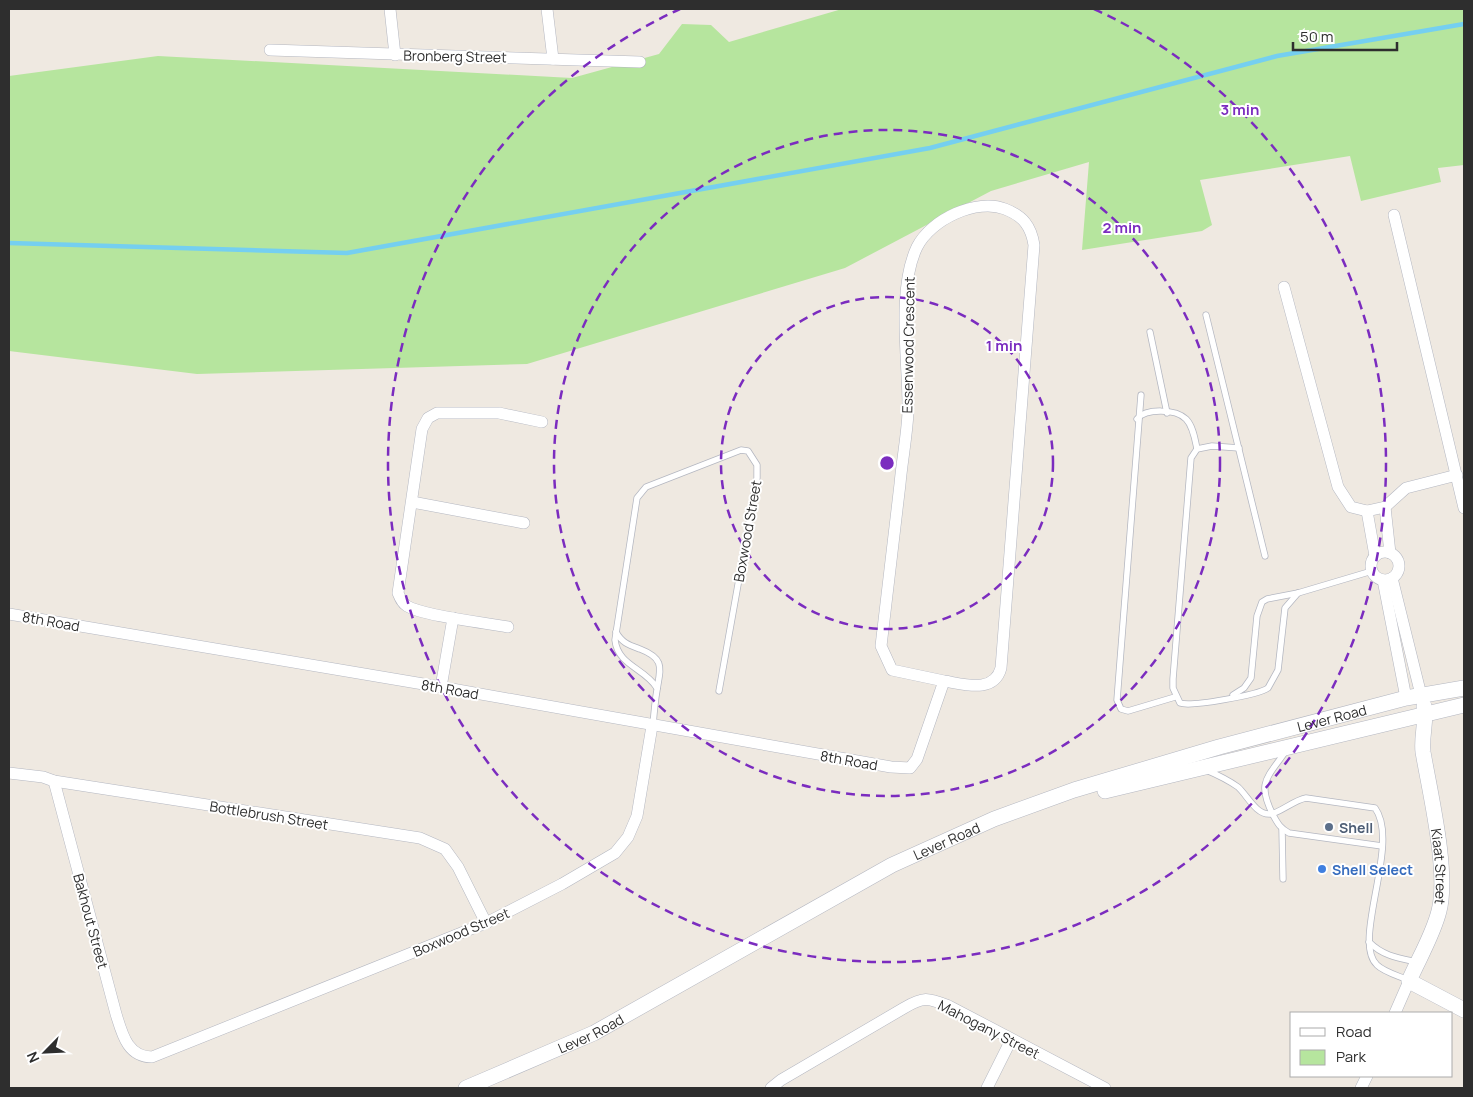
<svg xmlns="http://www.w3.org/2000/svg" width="1473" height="1097" viewBox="0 0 1473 1097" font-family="Manrope,sans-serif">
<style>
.green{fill:#b6e59e}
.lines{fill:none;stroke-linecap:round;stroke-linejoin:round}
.stream{stroke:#75cff0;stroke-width:4.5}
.lane-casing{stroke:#b4b7c1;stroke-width:7}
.street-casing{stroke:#b4b7c1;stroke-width:12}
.secondary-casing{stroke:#b4b7c1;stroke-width:16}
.lane{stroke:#fff;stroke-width:5.5}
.street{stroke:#fff;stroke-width:11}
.secondary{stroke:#fff;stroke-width:15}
.ring{fill:none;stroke:#7b2cbf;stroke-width:2.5;stroke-dasharray:9 6}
.service-dot{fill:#5c6f8a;stroke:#fff;stroke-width:2}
.shop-dot{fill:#3f7fe0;stroke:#fff;stroke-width:2}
.labels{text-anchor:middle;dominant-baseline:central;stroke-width:4;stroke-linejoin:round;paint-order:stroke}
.street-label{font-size:14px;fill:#2e2e2e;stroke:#fff}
.service-label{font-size:14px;font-weight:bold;fill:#4e5e75;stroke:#fff;text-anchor:start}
.shop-label{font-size:14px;font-weight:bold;fill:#366cbe;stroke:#fff;text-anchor:start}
.centre{fill:#7b2cbf;stroke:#fff;stroke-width:2.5}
.ring-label{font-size:15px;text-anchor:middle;font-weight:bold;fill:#7b2cbf;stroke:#fff;stroke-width:4;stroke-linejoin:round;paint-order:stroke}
</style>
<rect width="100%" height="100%" fill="#efe9e1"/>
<!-- green -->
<path class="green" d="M842 9H1464V165L1438 168 1441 182 1361 201 1350 156 1200 180 1212 225 1202 231 1082 250 1089 162 991 191 845 268 527 364 197 374 9 351V76L158 56 572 78 659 54 682 24 711 25 729 42Z"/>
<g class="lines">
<!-- stream -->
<path class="stream" d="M9 243 347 253 930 148 1277 56 1464 24"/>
<defs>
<g id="lane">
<path d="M1206 315 1265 556"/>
<path d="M1150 332 1167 413"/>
<path d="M1141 395 1117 700 1121 709 1128 711 1175 697"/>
<path d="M1137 419C1146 408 1176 409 1186 419 1193 426 1195 439 1197 449"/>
<path d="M1239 448 1212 446 1197 449 1191 458 1173 679V688L1180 703C1191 707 1258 695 1268 688L1278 670 1285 608 1298 593"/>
<path d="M616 632C622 643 629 645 640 649 666 659 660 669 657 690 655 701 654 713 653 725"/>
<path d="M657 688C645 668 618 666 615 640L637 498 646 487 741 450 748 451 757 465V478L719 691"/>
<path d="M1233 695 1244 688 1251 678 1257 616 1262 602 1267 599 1298 593 1372 571"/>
<path d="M1286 751C1266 779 1257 783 1273 815 1278 824 1280 828 1289 833L1382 846"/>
<path d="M1206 770C1218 775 1228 780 1238 787 1247 795 1256 815 1270 814 1278 814 1294 800 1306 798L1375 808C1401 843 1351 941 1377 965 1384 972 1399 976 1408 980"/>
<path d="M1282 829 1283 879"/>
<path d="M1369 942C1383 956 1398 958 1417 962"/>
</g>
<g id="street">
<path d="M390 9 395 55"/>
<path d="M547 9 553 59"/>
<path d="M270 50 640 62"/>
<path d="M1394 215 1464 508"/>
<path d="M1284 287 1338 487 1351 507 1367 511 1385 507 1406 488 1457 475"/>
<path d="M412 502 524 523"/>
<path d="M1385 507 1390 553"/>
<path d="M1367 511 1375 556"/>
<circle cx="1385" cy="566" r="14"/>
<path d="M1392 578 1421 695"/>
<path d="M1383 580 1406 698"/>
<path d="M9 614 441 687 891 767 910 768 917 759 944 681C964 684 994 694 1001 668L1034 245C1031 226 1023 216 1005 209 977 198 931 219 917 247 896 291 909 364 908 412 907 436 902 460 900 484 894 538 887 592 881 646L892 670 944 681"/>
<path d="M508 627C487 623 423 616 407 606 402 603 400 598 398 593L422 429 428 418 437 413H499L542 422"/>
<path d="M441 687 453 618"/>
<path d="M9 773 43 777 54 781 420 838 445 849 458 867 486 923"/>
<path d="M54 781 116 1014C122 1033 127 1057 152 1057L486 923 562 884 615 853 628 837 637 816 652 726"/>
<path d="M1395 1013 1409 981"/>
<path d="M771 1088 781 1080 904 1008C924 996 928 998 949 1006L1105 1088"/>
<path d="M987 1088 1011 1040"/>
<path d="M1361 1088 1367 1076"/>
</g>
<g id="secondary">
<path id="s1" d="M1424 706C1427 721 1421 736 1423 752 1430 793 1449 872 1439 911 1433 935 1419 958 1409 981L1464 1010"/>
<path d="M1105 791 1464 705"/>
<path id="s2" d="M466 1088 594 1033 892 865 994 819 1074 790 1219 747 1406 698 1464 688"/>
</g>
</defs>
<!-- lane casing -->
<use href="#lane" class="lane-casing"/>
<!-- street casing -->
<use href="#street" class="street-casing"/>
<!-- secondary casing -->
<use href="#secondary" class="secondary-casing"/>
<!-- lane -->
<use href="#lane" class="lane"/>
<!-- street -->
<use href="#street" class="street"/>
<!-- secondary -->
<use href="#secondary" class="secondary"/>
</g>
<!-- distance rings -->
<g class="ring">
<circle cx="887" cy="463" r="166"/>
<circle cx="887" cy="463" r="333"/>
<path d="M1094 9A499 499 0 1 1 680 9"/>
</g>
<!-- markers -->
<circle class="service-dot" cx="1329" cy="827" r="5"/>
<circle class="shop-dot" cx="1322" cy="869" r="5"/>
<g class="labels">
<!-- street labels -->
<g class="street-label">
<text transform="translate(455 56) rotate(1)">Bronberg Street</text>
<text transform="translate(908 345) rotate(-89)">Essenwood Crescent</text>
<text transform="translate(747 531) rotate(-80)">Boxwood Street</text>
<text transform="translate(51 621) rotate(10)">8th Road</text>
<text transform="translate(450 689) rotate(10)">8th Road</text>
<text stroke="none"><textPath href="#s2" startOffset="946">Lever Road</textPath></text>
<text transform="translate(849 760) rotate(10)">8th Road</text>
<text transform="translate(269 815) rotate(9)">Bottlebrush Street</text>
<text stroke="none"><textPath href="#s2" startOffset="541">Lever Road</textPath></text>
<text stroke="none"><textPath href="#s1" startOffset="162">Kiaat Street</textPath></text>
<text transform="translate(91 921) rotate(75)">Bakhout Street</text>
<text transform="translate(461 932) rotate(-23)">Boxwood Street</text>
<text transform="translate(989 1029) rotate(27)">Mahogany Street</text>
<text stroke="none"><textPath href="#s2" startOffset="136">Lever Road</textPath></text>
</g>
<!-- service labels -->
<g class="service-label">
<text x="1339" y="827">Shell</text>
</g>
<!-- shop labels -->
<g class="shop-label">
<text x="1332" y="869">Shell Select</text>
</g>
</g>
<circle cx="887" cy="463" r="8" class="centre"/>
<g class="ring-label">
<text x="1240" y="115">3 min</text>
<text x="1122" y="233">2 min</text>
<text x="1004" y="351">1 min</text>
</g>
<!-- border -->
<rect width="1473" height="1097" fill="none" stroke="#2e2e2e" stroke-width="20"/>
<!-- legend -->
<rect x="1290" y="1012" width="162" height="65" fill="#ffffff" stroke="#ababab"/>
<rect x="1300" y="1028" width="25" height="8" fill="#ffffff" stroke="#ababab"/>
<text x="1336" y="1037" font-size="15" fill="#2e2e2e">Road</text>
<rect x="1300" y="1050" width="25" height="15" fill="#b6e59e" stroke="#ababab"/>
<text x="1336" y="1062" font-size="15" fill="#2e2e2e">Park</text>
<!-- north arrow -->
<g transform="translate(45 1052) rotate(246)" stroke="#ffffff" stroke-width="4" paint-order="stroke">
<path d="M0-4L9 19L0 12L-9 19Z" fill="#2e2e2e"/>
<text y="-8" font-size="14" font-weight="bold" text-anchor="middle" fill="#2e2e2e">N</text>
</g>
<!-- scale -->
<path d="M1293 42v8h104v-8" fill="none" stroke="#2e2e2e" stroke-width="2.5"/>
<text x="1300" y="42" font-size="15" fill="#2e2e2e" stroke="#ffffff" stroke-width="4" paint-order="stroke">50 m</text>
</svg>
